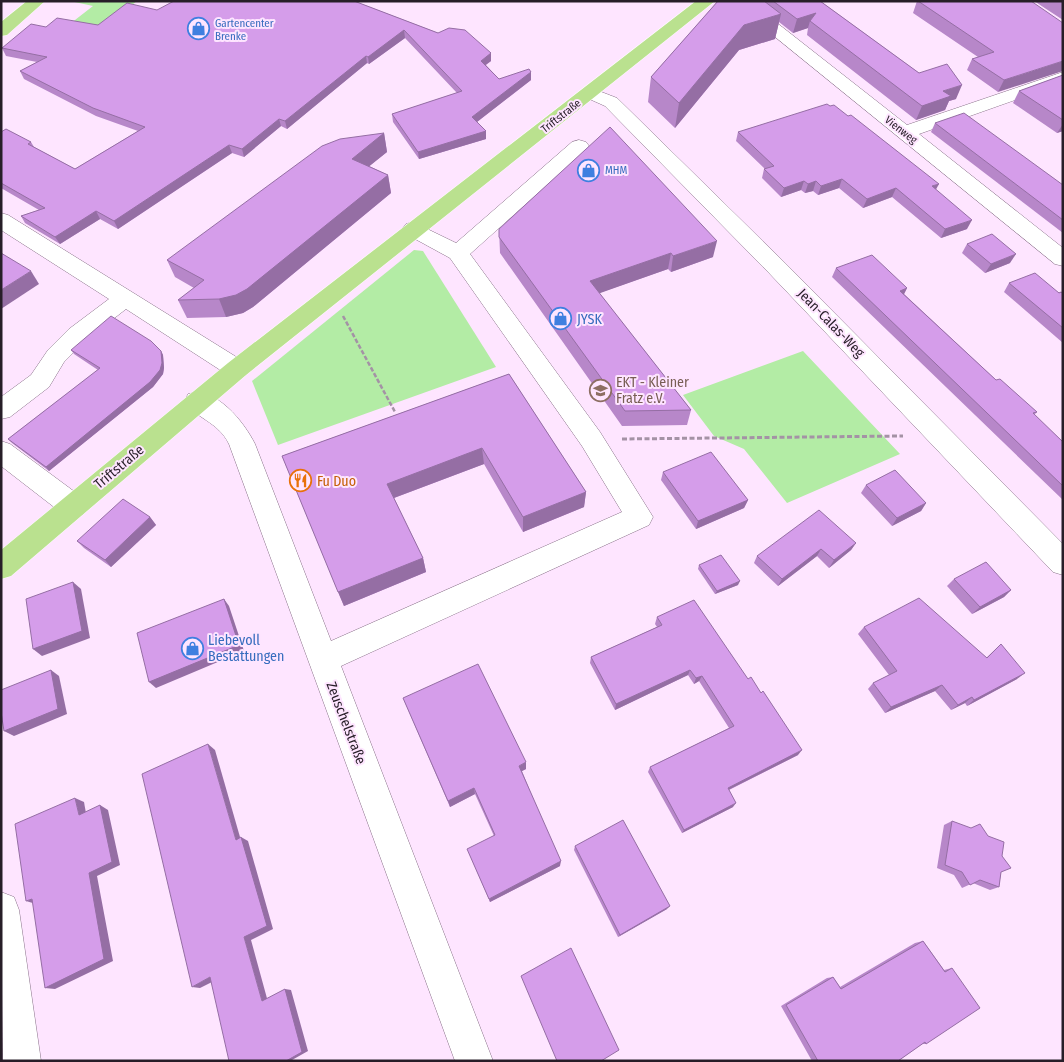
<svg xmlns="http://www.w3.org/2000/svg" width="1064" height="1062" viewBox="0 0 1064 1062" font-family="'Fira Sans Condensed',sans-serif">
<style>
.green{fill:#b3eca5}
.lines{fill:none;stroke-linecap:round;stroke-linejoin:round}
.minor-casing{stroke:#887188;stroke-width:1}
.major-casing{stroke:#fff;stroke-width:1}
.path-far1{stroke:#a492a5;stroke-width:2.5;stroke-dasharray:4.5 2;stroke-linecap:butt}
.path{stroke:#a492a5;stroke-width:3;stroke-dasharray:5 2.5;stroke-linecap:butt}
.minor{fill:#fff;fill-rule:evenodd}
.major{fill:#bae18f;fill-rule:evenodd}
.wall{fill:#b787c9}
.shaded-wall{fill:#956ea4}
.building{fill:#d59dea;stroke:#956ea4}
.labels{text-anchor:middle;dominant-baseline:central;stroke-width:4;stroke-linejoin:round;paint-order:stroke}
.far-shop-label{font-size:11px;fill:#366cbe;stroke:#fee5ff;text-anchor:start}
.far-street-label{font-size:11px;fill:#271e28;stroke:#fee5ff}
.shop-label{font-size:14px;fill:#366cbe;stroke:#fee5ff;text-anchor:start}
.street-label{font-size:14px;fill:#271e28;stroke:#fee5ff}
.education-label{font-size:14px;fill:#785e54;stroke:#fee5ff;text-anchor:start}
.food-label{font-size:14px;fill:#c56008;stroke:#fee5ff;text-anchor:start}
</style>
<rect width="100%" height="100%" fill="#fee5ff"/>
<!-- green -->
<g class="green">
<path d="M70 1H137L98 32 66 27 93 6Z"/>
<path d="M414 250 423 251 496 367 278 445 252 381Z"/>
<path d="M803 351 900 454 787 503 744 449 714 436 683 395Z"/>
</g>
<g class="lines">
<defs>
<g id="minor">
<path d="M731 1H749L907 125 1063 72V83L919 134 1063 248V266L1055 264Z"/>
<path d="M591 88 617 98 785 263 1063 544V575L1053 572 769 273 605 106 585 97 582 93 585 89Z"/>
<path d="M579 140 586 142 589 146 586 150 470 254 600 432 653 517 649 525 341 666 493 1061H455L229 444C218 421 194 418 185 401L188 394C216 386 244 422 255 444L331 641 622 512 582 446 450 258 406 234 402 229 406 224 413 222 456 243 572 142Z"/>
<path d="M1 213 8 215 246 363 249 369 246 375 237 378 228 375 126 309 85 341 64 362 49 387 10 417 1 419V397L31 375 48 350 69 329 109 299 1 230Z"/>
<path d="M1 441 10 444 83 498 86 506 83 514 73 517 63 514 1 466Z"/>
<path d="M1 892 14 897 19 910 41 1061H3Z"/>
</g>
<g id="major">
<path d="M27 1H45L7 35 1 36V22Z"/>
<path d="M696 1H715L246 375 11 576 1 579V550L228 363Z"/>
</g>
</defs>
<!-- minor casing -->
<use href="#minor" class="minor-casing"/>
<!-- major casing -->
<use href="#major" class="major-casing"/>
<!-- path-far1 -->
<path class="path-far1" d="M343 316 395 412"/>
<!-- path -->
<path class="path" d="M622 439 903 436"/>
<!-- minor -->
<use href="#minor" class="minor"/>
<!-- major -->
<use href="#major" class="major"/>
</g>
<!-- wall -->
<g class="wall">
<path d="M354 1 491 53V61L486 65 499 79 531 72V80L477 122 486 131V139L419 159 393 122 392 114 457 93 405 38 369 64 367 63 287 129 281 126 244 157 232 153 118 229 100 219 60 244 25 223 21 216 39 210 1 188V132L31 142 34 147 75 169 138 131 96 116 24 79 20 71 37 62 6 56 2 48 46 27 98 25 157 10Z"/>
<path d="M718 1H820L919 73 956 99 949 101 945 110 916 120 807 35 808 28 793 33 779 22 775 39 739 50 675 128 648 102 651 77Z"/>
<path d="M917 1 1062 23 998 92 967 70 972 59 978 57 913 13Z"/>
<path d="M1034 1H1063V20Z"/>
<path d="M1063 75V131L1057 133 1013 103 1019 91Z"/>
<path d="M935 123 1063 185V233L931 132Z"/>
<path d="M738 132 936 190 967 229 941 238 892 197 863 208 839 188 818 195 813 191 805 193 801 190 781 197 762 178 764 169H765L736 141Z"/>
<path d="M384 133 387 152 369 166 388 175 391 193 253 307 243 313 226 317 187 318 178 300 194 288 175 277 167 260Z"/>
<path d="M499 229 713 257 671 272 668 269 599 293 691 410 687 425 622 426 500 253Z"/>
<path d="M967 244 1010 263 985 273 962 253Z"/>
<path d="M836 268 907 288 904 294 996 380 1037 412 1034 415 1063 442V500L832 277Z"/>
<path d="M1009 283 1063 293V343L1004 292Z"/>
<path d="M71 350 161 351 163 355 164 368 163 374 153 387 49 471 12 443 8 439 98 370 74 354Z"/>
<path d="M509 374 586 492 584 507 523 532 484 464 394 498 423 558 426 572 344 606 282 456Z"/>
<path d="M663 472 748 500 744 508 696 529 661 480Z"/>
<path d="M866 485 926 503 921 511 892 526 861 493Z"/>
<path d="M150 517 156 525 111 567 84 548 77 541Z"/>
<path d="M856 543 851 550 829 568 817 556 778 586 754 563 757 556Z"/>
<path d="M699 565 738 585 715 594 698 569Z"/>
<path d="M954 579 1011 590 1004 597 972 614 947 586Z"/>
<path d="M657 617 798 755 729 790 733 807 682 833 648 772 650 767 729 728 699 681 694 684 688 675 615 710 590 663 591 657 657 627 655 624Z"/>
<path d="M864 627 986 658 1001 644 1017 679 967 706 965 703 951 710 935 691 885 713 868 689 873 683 889 675 858 634Z"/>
<path d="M403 698 526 769 522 771 560 866 490 902 469 853 494 836 475 794 450 807Z"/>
<path d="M952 821 1001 872 999 887 990 890 973 883 962 888 954 875 937 868 944 825Z"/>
<path d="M575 846 667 909 618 937 574 850Z"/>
<path d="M923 941 944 970 952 968 926 1044H922L898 1061H812L781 1006 827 978 833 977 840 987 915 943Z"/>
</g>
<!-- shaded-wall -->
<g class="shaded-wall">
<path d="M816 13 810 21 808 28 793 33 797 19Z"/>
<path d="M781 14 775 39 739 50 675 128 679 103 744 25Z"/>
<path d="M404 30 405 38 369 64 368 57Z"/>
<path d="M491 53V61L481 68V61Z"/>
<path d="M366 56 367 63 287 129 285 121Z"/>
<path d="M1063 61V71L998 92 1004 80Z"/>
<path d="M531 72V80L473 125 472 117Z"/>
<path d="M962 85 956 99 949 101 945 110 916 120 922 106 943 91Z"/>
<path d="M279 119 281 126 244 157 242 149Z"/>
<path d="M1063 124V131L1057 133Z"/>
<path d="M486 131V139L419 159 418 152Z"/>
<path d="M384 133 387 152 356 177 352 159Z"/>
<path d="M229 145 232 153 118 229 114 221Z"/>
<path d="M388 175 391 193 253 307 243 313 226 317 219 299Z"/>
<path d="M842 179 839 188 818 195 821 186Z"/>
<path d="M804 181 801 190 781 197 784 188Z"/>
<path d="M816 181 813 191 805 193 808 184Z"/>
<path d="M939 184 934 193 932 186Z"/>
<path d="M896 188 892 197 863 208 867 199Z"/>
<path d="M96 211 100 219 60 244 55 237Z"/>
<path d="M972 220 967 229 941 238 945 229Z"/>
<path d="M717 241 713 257 671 272 673 256Z"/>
<path d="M671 253 668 269 589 297 590 281Z"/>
<path d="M1016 254 1010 263 985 273 991 264Z"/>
<path d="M31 271 39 284 1 309V290Z"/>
<path d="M907 288 903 296 900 291Z"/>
<path d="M161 351 163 355 164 368 163 374 153 387 49 471 46 467Z"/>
<path d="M482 448 484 464 391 499 387 484Z"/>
<path d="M586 492 584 507 523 532V517Z"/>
<path d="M748 500 744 508 696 529 698 521Z"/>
<path d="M926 503 921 511 892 526 897 518Z"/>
<path d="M150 517 156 525 111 567 105 560Z"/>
<path d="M856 543 851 550 829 568 834 560Z"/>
<path d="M821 549 817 556 778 586 782 579Z"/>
<path d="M423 558 426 572 344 606 338 592Z"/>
<path d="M740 581 738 585 715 594 717 591Z"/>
<path d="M73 582 81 589 90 638 42 656 33 649Z"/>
<path d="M1011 590 1004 597 972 614 980 607Z"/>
<path d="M224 599 229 606 244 651 156 688 149 682Z"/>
<path d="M51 670 59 676 67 714 14 736 4 731Z"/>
<path d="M690 670 688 675 615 710 616 704Z"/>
<path d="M1025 673 1017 679 967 706 974 700Z"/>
<path d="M702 676 699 681 694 684 696 678Z"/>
<path d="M942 685 935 691 885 713 891 707Z"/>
<path d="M972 697 965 703 951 710 958 705Z"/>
<path d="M208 744 215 750 242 844 236 840Z"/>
<path d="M802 750 798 755 724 792 728 788Z"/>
<path d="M526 762V769L520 772 519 766Z"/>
<path d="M474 788 475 794 450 807 448 801Z"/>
<path d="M75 798 84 802 87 819 79 815Z"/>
<path d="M736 803 733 807 682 833 684 830Z"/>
<path d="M100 805 108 810 120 865 97 876 113 961 55 989 45 988 89 873Z"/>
<path d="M241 837 248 841 273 929 251 940 268 1002 262 1001 244 937Z"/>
<path d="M561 861 560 866 490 902 489 899Z"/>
<path d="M32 899 36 904 26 901Z"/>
<path d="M670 906 667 909 618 937 620 935Z"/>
<path d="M210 977 218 979 200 988 192 987Z"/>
<path d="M285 989 291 990 308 1051 292 1060V1061H286Z"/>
</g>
<!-- building -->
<g class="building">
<path d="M174 1H354L438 33 449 28 465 30 491 53 481 61 499 79 529 69 531 72 472 117 486 131 418 152 392 114 462 91 404 30 368 57 366 56 285 121 279 119 242 149 229 145 114 221 96 211 55 237 21 216 45 208 1 183V132L6 129 31 142 28 144 75 169 145 127 93 108 20 71 47 57 2 48 31 24 46 27 57 18 98 25 127 3 157 10Z"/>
<path d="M718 1H764L781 14 744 25 679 103 651 77Z"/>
<path d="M773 1H820L919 73 947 64 962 85 943 91 951 96 922 106 810 21 816 13 797 19Z"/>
<path d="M918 1H1031L1063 23V61L1004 80 972 59 994 52Z"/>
<path d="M1063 75V120L1019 91Z"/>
<path d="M827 104 830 106 834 105 848 116 851 115 939 184 932 186 972 220 945 229 896 188 867 199 842 179 821 186 816 181 808 184 804 181 784 188 764 169 774 166 738 132Z"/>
<path d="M964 113 1063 185V220L935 123Z"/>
<path d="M610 127 717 241 673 256 671 253 590 281 691 410 625 411 499 237V229Z"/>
<path d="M384 133 352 159 388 175 247 289 236 295 219 299 178 300 204 280 167 260 322 146 340 139Z"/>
<path d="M992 234 1016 254 991 264 967 244Z"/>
<path d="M1 253 31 271 1 290Z"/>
<path d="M872 255 907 288 900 291 996 380 1000 379 1037 412 1033 413 1063 442V486L836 268Z"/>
<path d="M1035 273 1059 293 1061 292 1063 293V328L1009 283Z"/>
<path d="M111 316 151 341 161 351 162 363 160 370 150 382 46 467 8 439 100 368 71 350Z"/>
<path d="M509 374 586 492 523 517 482 448 387 484 423 558 338 592 282 456Z"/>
<path d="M711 452 748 500 698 521 663 472Z"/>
<path d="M895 470 926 503 897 518 866 485Z"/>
<path d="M123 499 150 517 105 560 77 541Z"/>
<path d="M819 510 856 543 834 560 821 549 782 579 757 556Z"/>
<path d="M721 555 740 581 717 591 699 565Z"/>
<path d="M986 562 1011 590 980 607 954 579Z"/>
<path d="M73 582 82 631 33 649 26 599Z"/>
<path d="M919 598 987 658 1001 644 1025 673 974 700 972 697 958 705 942 685 891 707 873 683 897 671 864 627Z"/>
<path d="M224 599 239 645 149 682 137 633Z"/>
<path d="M694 600 748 679 751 677 761 693 763 691 802 750 728 788 736 803 684 830 650 767 734 726 702 676 696 678 690 670 616 704 591 657 662 625 657 617Z"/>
<path d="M478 664 526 762 519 766 561 861 489 899 467 849 495 835 474 788 448 801 403 698Z"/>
<path d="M51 670 58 709 4 731 1 712V690Z"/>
<path d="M208 744 236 840 241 837 267 926 244 937 262 1001 285 989 302 1052 286 1061H229L210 977 192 987 142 774Z"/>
<path d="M75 798 79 815 100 805 112 862 89 873 104 959 45 988 32 899 26 901 15 824Z"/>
<path d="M623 820 670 906 620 935 575 846Z"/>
<path d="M952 821 971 828 980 824 988 836 1004 842 1002 856 1011 868 1001 872 999 887 980 880 970 885 962 872 945 865Z"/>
<path d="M923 941 945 972 952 968 980 1008 926 1044 925 1042 898 1061H818L786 1005 833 977 841 989Z"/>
<path d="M571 948 619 1050 601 1061H557L521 976Z"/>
</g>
<!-- icons -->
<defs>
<symbol id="shop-ring" viewBox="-11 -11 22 22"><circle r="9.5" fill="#fee5ff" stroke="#3f7fe0" stroke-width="1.5"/><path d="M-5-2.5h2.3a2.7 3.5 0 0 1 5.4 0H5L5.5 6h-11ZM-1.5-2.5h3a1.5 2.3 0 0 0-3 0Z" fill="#3f7fe0"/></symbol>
<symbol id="school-ring" viewBox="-11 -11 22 22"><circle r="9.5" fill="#fee5ff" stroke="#8d6e63" stroke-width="1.5"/><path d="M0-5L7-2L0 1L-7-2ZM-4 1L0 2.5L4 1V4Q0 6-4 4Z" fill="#8d6e63"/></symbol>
<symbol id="restaurant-ring" viewBox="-11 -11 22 22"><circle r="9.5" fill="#fee5ff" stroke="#e8710a" stroke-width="1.5"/><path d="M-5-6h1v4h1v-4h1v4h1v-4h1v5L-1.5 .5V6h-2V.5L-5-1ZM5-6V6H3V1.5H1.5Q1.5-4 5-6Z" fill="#e8710a"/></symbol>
</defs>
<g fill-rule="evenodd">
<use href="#shop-ring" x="186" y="16" width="25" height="25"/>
<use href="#shop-ring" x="576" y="158" width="25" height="25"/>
<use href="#shop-ring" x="548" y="306" width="25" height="25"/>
<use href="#school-ring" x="588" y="378" width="25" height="25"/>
<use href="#restaurant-ring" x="288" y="468" width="25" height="25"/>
<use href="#shop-ring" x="180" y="636" width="25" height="25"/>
</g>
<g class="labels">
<!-- far-shop labels -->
<g class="far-shop-label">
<text x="215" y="23">Gartencenter<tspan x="215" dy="13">Brenke</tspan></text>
<text x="605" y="170">MHM</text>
</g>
<!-- far-street labels -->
<g class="far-street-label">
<text transform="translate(561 116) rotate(-38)">Triftstraße</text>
<text transform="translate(901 130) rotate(38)">Vienweg</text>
</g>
<!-- shop labels -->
<g class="shop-label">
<text x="577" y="319">JYSK</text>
<text x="208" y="640">Liebevoll<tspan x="208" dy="16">Bestattungen</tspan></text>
</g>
<!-- street labels -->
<g class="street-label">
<text transform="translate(831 323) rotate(46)">Jean-Calas-Weg</text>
<text transform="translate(119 467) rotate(-40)">Triftstraße</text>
<text transform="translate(346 723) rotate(69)">Zeuschelstraße</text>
</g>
<!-- education labels -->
<g class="education-label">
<text x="616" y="382">EKT - Kleiner<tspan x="616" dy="16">Fratz e.V.</tspan></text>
</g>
<!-- food labels -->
<g class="food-label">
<text x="317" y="481">Fu Duo</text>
</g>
</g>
<!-- border -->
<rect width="1064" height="1062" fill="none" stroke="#271e28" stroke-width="5"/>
</svg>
